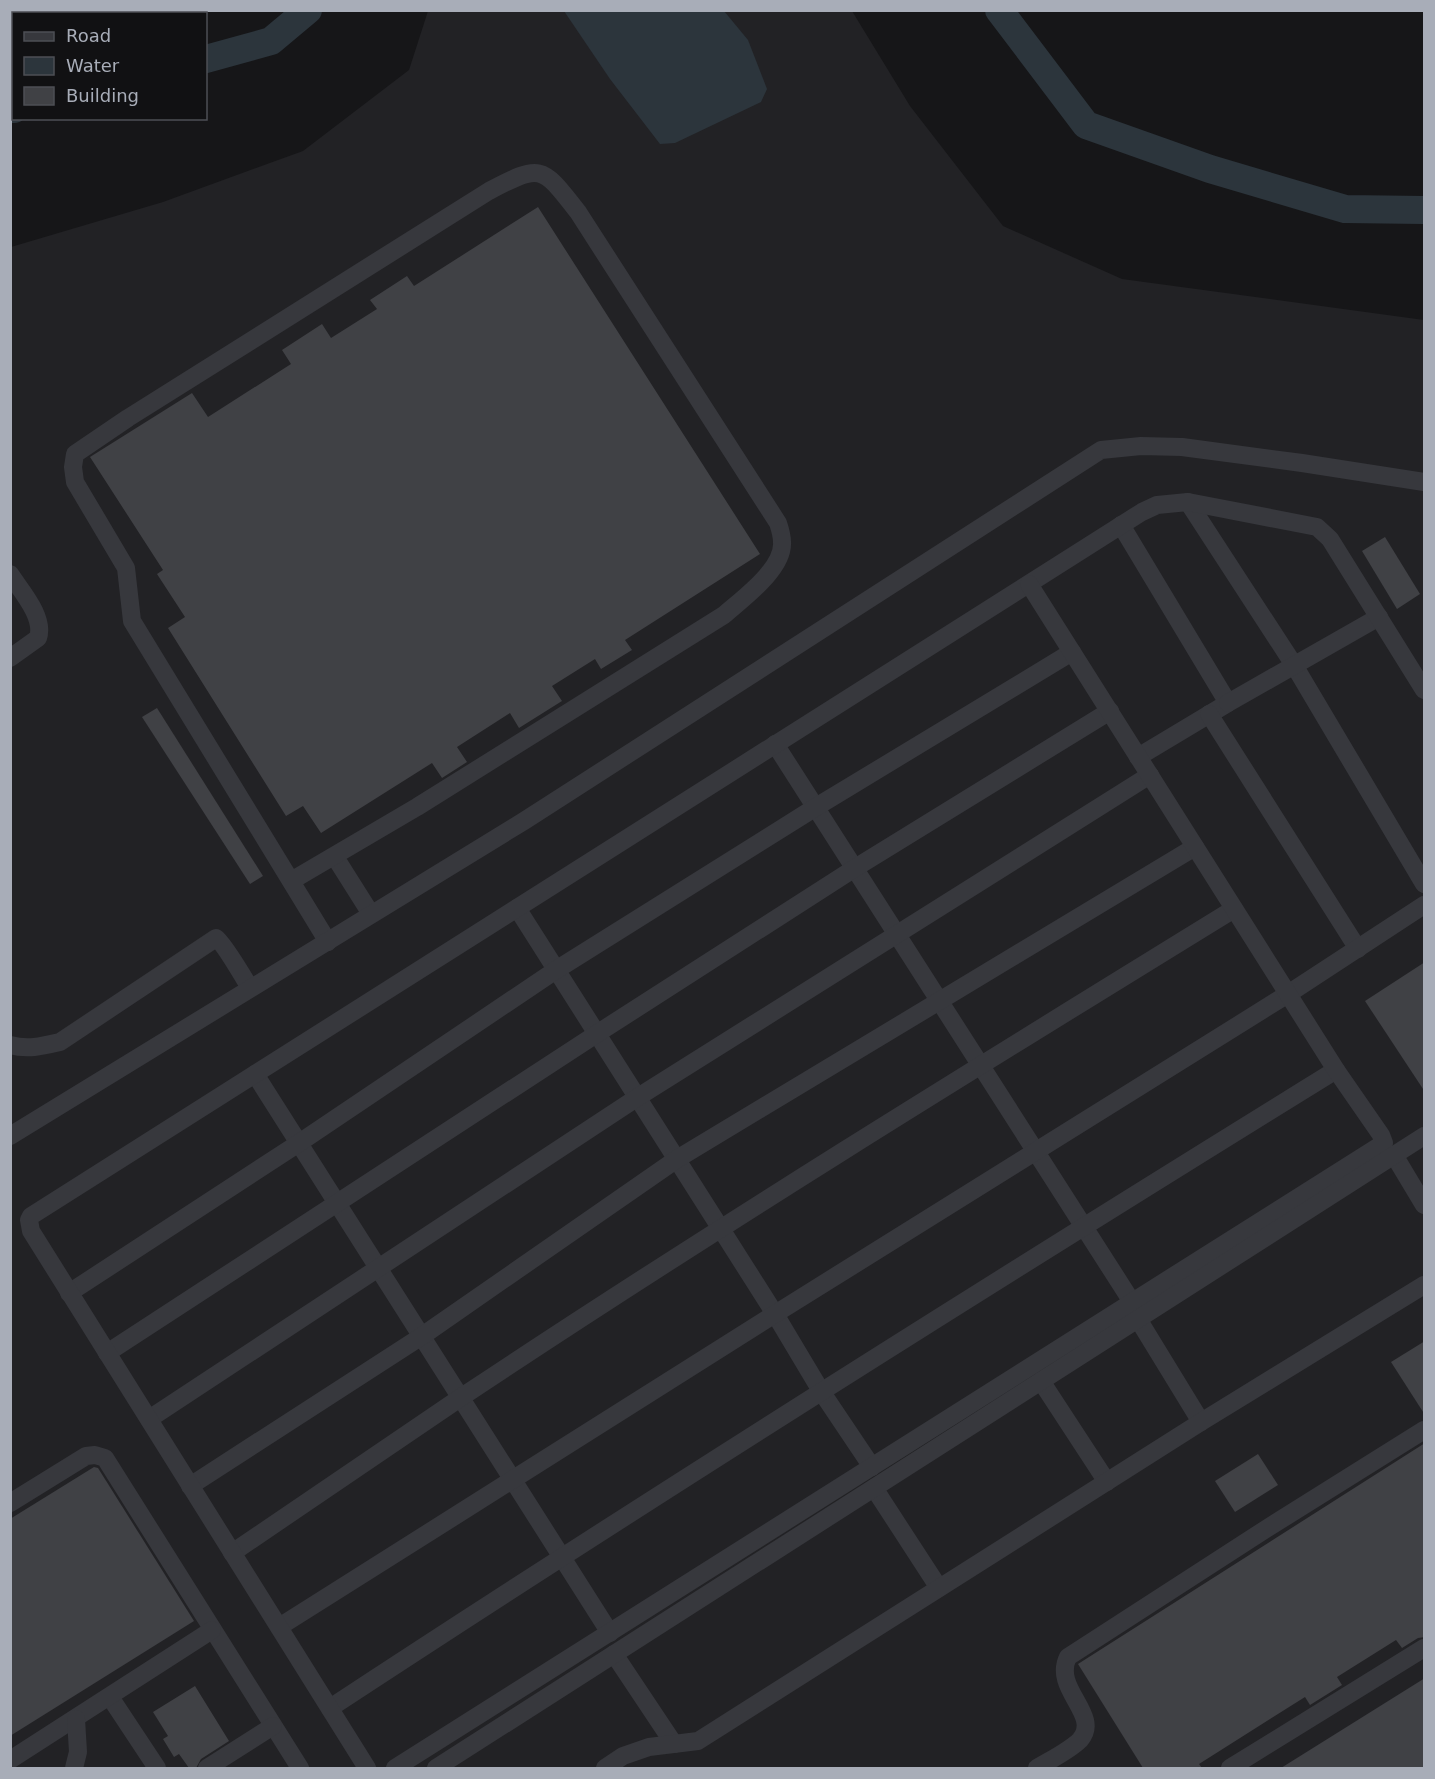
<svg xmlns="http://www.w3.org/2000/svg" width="1435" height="1779" viewBox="0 0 1435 1779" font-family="'DejaVu Sans',sans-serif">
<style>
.built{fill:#222225}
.water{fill:#2c353c}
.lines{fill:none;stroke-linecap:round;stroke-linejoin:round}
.river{stroke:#2c353c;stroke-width:28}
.building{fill:#404145}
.minor{stroke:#37383d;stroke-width:18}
</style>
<rect width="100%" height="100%" fill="#161618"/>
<!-- built -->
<path class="built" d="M428 11H852L910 106 1003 226 1122 279 1424 320V1768H11V247L163 202 303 151 409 70Z"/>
<!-- water -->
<path class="water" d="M564 11H724L748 40 767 89 761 102 675 143 660 144 610 79Z"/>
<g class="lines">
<!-- river -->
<g class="river">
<path d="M999 10 1086 125 1210 169 1345 209 1424 210"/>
<path d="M206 59 271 41 308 10"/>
<path d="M10 109H14"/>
</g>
</g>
<!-- building -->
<g class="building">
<path d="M538 207 760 554 625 640 632 650 601 669 595 659 552 686 562 701 519 728 510 713 457 747 467 762 442 778 432 763 321 833 303 806 286 816 168 628 185 617 157 574 163 570 90 457 192 393 208 417 291 364 282 350 322 324 331 338 377 309 370 300 407 276 414 286Z"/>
<path d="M1385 537 1420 594 1397 609 1362 551Z"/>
<path d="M157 708 263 876 250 884 142 717Z"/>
<path d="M1425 962V1092L1365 1001Z"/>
<path d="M1425 1341V1415L1391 1362Z"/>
<path d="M1425 1443V1637L1418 1638 1402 1648 1396 1640 1337 1677 1342 1685 1310 1705 1305 1697 1199 1764 1202 1768H1143L1078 1664Z"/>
<path d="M1258 1454 1278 1485 1235 1512 1215 1481Z"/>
<path d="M94 1467 98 1468 194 1621 10 1736V1519Z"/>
<path d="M1425 1678V1768H1281Z"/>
<path d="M195 1686 229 1741 201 1759 196 1768H189L179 1754 174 1757 163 1739 168 1736 153 1712Z"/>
</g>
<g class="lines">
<!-- minor -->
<g class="minor">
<path d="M1188 502 1294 665 1424 884"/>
<path d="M1121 525 1228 703 1138 757"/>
<path d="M10 574C21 591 45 617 38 638L10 658"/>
<path d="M1228 703 1379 617"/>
<path d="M1209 714 1358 949"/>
<path d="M775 744 1132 1302"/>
<path d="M335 857 371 914"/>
<path d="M291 881 417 807 724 615C742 599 784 569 782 542 782 536 780 529 778 523L578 212C542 166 542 163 489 191L128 418 75 454 73 467 75 482 126 568 132 621 328 942"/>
<path d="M517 908 775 1314 821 1391 872 1467"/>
<path d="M10 1045C28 1050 43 1046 60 1042L216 938C223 942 244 978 250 988"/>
<path d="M255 1074 610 1633"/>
<path d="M10 1136 524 821 1101 450 1141 446 1182 447 1302 463 1424 482"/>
<path d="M1394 1155 1424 1205"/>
<path d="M69 1293 299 1143 556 970 816 807 1072 652"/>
<path d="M1138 1319 1201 1422"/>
<path d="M107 1353 598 1033 855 868 1110 711"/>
<path d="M1041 1381 1107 1482"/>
<path d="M149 1419 638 1097 1150 775"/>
<path d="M190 1486 422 1336 677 1159 1195 847"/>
<path d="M874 1488 939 1588"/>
<path d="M10 1503 86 1456 95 1455 105 1458 300 1768"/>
<path d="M232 1553C308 1501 384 1449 460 1398 714 1229 974 1069 1234 909"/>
<path d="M279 1627 775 1314 1288 994 1424 905"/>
<path d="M614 1654 674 1744"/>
<path d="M110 1697 157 1768"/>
<path d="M330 1708C662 1490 998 1279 1336 1070"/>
<path d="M10 1760 212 1630"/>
<path d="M74 1768 78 1752 76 1719"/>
<path d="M207 1768 273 1726"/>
<path d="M367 1768 31 1231 29 1220 31 1216 1142 512 1157 505 1188 502 1317 527 1330 539 1424 690"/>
<path d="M395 1768 1384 1143 1381 1135 1336 1070 1029 584"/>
<path d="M436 1768 1424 1136"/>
<path d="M605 1768 623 1756 649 1747 698 1741 1201 1422 1424 1285"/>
<path d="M1037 1768C1050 1760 1069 1751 1080 1740 1102 1715 1052 1689 1068 1657L1266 1529 1424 1430"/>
<path d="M1230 1768 1424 1648"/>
</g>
</g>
<!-- border -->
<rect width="1435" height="1779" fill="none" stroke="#a8adb8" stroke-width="24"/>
<!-- legend -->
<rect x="12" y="12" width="195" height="108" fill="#111113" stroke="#4d4f55" stroke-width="1.5"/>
<rect x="24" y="32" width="30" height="9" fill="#37383d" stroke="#4d4f55" stroke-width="1.5"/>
<text x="66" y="42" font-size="18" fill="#a8adb8">Road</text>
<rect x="24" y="57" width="30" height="18" fill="#2c353c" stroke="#4d4f55" stroke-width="1.5"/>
<text x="66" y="72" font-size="18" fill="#a8adb8">Water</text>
<rect x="24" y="87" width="30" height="18" fill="#404145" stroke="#4d4f55" stroke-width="1.5"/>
<text x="66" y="102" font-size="18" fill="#a8adb8">Building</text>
</svg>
